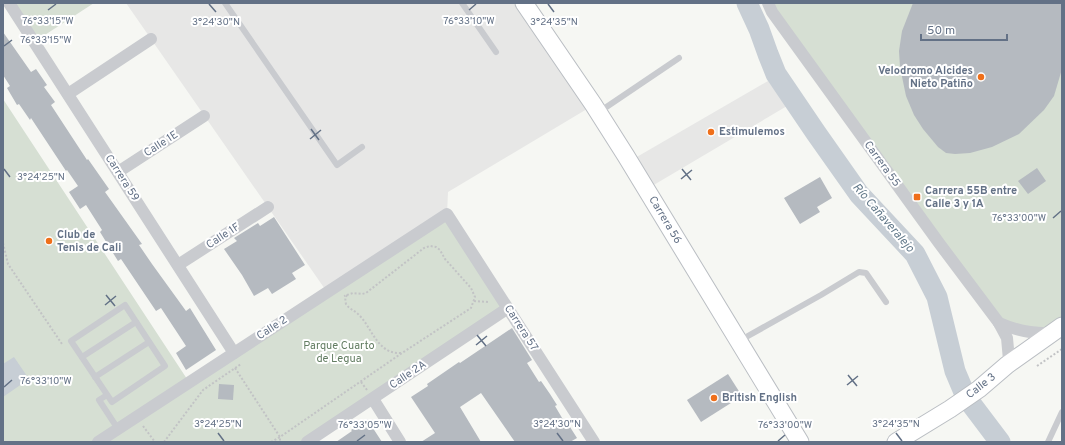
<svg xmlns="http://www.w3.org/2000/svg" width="1065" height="445" viewBox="0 0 1065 445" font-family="Overpass,sans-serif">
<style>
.built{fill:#e7e7e6}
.green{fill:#d6dfd3}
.water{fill:#c7ced5}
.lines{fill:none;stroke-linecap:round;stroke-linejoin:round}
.river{stroke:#c7ced5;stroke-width:21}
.building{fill:#b5bac0}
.secondary-casing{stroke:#babec3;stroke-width:19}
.path{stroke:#c2c3c5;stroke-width:2;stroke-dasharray:2 2;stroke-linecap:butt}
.lane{stroke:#c9cbcf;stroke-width:6}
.street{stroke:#c9cbcf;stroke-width:12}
.secondary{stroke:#fff;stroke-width:17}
.ticks{fill:none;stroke:#637186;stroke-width:1.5}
.poi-dot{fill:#ef6f1a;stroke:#fff;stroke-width:1.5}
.labels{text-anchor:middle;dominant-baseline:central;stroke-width:4;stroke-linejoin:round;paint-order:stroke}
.poi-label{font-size:11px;font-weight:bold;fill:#637186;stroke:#fff;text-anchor:start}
.street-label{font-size:11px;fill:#637186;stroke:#fff}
.park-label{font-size:11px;fill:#637d62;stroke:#fff}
.water-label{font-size:12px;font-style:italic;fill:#63798a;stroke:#fff}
.ticks-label{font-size:10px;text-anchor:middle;fill:#637186;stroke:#fff;stroke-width:4;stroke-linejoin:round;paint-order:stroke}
</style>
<rect width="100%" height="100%" fill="#f6f7f3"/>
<!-- built -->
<g class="built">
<path d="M126 3H514L587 109 448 192 447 214 327 292Z"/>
<path d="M768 81 787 106 652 186 635 158Z"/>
</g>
<!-- green -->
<g class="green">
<path d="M9 3H94L34 42Z"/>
<path d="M768 3H1062V326L1053 332 999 323Z"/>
<path d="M3 99 189 382 447 214 508 308 307 442H3Z"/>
</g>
<!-- water -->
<path class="water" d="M14 357 29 379 3 397V364Z"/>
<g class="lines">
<!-- river -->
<path class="river" d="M747 3 759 29 768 54 776 74 816 133 859 194 915 254 937 297 955 371 966 397 1000 442"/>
</g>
<!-- building -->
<g class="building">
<path d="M913 3H1062V69L1054 96 1044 110 1019 134 992 147 970 153 955 154 946 153 938 147 923 129 914 115 906 96 900 67 899 51 902 31Z"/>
<path d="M3 32 31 72 36 69 47 85 44 87 55 102 51 105 87 160 88 159 109 189 105 192 142 244 139 245 152 264 186 311 190 308 216 350 186 370 176 353 186 346 161 308 156 311 121 259 118 261 100 232 102 230 86 205 80 209 69 192 78 186 67 170 66 171 31 118 30 120 19 104 17 105 7 88 10 86 3 75Z"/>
<path d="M1037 168 1046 181 1028 194 1018 181Z"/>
<path d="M820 177 832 198 817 207 820 212 800 224 784 198Z"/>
<path d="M274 217 305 265 292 273 296 279 272 294 268 288 254 296 242 275 224 249 237 241 234 238 258 223 260 226Z"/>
<path d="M512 328 532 360 527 363 539 382 541 381 550 394 557 405 555 406 568 428 570 427 577 438 570 442H515L481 393 460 407 481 442H421L435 433 411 397 428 386 427 384 459 362 460 363Z"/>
<path d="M728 374 742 396 701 422 687 400Z"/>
<path d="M219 384 234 385 233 400 218 399Z"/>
<path d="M367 419 382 442H336L352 431 351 430Z"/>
</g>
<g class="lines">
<defs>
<g id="secondary">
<path d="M524 3 593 104 626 156 800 442"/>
<path d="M896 442 950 409 979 389 1007 365 1062 326"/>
</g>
</defs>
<!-- secondary casing -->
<use href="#secondary" class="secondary-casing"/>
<!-- path -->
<g class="path">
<path d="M3 243 8 264 62 344"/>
<path d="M347 295C345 298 345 300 346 304 349 309 354 310 358 314 369 324 373 341 387 350 392 353 397 353 402 353"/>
<path d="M474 301 489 302"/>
<path d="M1037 366 1062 349"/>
<path d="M235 368 280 437V442"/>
<path d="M361 382 367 390"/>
<path d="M143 426 155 442"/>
<path d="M164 442 203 390 241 364"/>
<path d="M271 442 280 437 402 353 471 308 475 297 471 288 445 259 440 250 436 247 430 246 424 248 366 293 362 294 353 293 344 296"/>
</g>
<!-- lane -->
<g class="lane">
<path d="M225 3 337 165 362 147"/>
<path d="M462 3 496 52"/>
<path d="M599 112 679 58"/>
<path d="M125 305 165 366 112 402 71 341Z"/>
<path d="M739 341 821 295 859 272 866 273 886 302"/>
<path d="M82 357 136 322"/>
<path d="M95 377 149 342"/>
<path d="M107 395 99 400 118 429"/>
<path d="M1048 442 1062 412"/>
</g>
<!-- street -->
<g class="street">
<path d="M9 3 234 353"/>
<path d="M768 3 772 12 939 243 999 323 1007 338 1009 360 1007 365"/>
<path d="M68 94 151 39"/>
<path d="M118 172 204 116"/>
<path d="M178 265 268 207"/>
<path d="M999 323C1017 331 1032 334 1052 333"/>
<path d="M373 399 400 442"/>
<path d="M98 442 447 214 594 442"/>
<path d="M307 442 508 308"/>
</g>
<!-- secondary -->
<use href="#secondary" class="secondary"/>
</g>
<!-- ticks -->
<path class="ticks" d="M209 4 216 12M548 4 554 12M48 10 56 4M469 10 476 4M4 46 12 40M311 129 319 140M310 139 321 130M4 169 10 177M682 169 691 180M681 179 692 170M1053 218 1061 211M106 295 115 306M105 305 116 296M477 335 486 346M476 345 487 336M848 375 857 386M847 385 858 376M4 387 12 380M218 433 224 441M557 433 563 441M896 433 902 441M357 441 365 435M778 441 785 435"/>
<!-- markers -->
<g class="poi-dot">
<circle cx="981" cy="77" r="4"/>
<circle cx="711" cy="132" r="4"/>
<rect x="913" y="193" width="8" height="8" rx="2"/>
<circle cx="49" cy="241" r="4"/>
<circle cx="714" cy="398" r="4"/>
</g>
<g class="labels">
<!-- poi labels -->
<g class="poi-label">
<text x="973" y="71" text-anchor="end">Velodromo Alcides<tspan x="973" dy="13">Nieto Patiño</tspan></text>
<text x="719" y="132">Estimulemos</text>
<text x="925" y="191">Carrera 55B entre<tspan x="925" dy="13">Calle 3 y 1A</tspan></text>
<text x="57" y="235">Club de<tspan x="57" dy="13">Tenis de Cali</tspan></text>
<text x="722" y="398">British English</text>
</g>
<!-- street labels -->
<g class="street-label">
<text transform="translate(161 144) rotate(-33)">Calle 1E</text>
<text transform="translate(882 164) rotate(54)">Carrera 55</text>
<text transform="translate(122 178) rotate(57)">Carrera 59</text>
<text transform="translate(665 220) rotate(59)">Carrera 56</text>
<text transform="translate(223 236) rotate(-33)">Calle 1F</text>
<text transform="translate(272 328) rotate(-33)">Calle 2</text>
<text transform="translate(521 328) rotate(57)">Carrera 57</text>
<text transform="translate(408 375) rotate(-34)">Calle 2A</text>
<text transform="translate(981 386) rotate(-38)">Calle 3</text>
</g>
<!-- park labels -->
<g class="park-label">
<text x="339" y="346">Parque Cuarto<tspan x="339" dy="13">de Legua</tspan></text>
</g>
<!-- water labels -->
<g class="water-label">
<text transform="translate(883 218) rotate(49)">Río Cañaveralejo</text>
</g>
</g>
<g class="ticks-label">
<text x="48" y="24">76°33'15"W</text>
<text x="469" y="24">76°33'10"W</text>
<text x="216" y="25">3°24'30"N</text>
<text x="554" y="25">3°24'35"N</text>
<text x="46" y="43">76°33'15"W</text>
<text x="41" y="180">3°24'25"N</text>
<text x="1019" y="221">76°33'00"W</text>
<text x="46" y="384">76°33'10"W</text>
<text x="218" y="427">3°24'25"N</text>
<text x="557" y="427">3°24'30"N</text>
<text x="896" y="427">3°24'35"N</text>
<text x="365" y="428">76°33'05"W</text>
<text x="785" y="428">76°33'00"W</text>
</g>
<!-- border -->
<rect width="1065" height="445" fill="none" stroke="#637186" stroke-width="8"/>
<!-- scale -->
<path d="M921 34v6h86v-6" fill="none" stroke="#637186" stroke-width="2"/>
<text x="927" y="34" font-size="12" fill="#637186" stroke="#ffffff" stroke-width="3" paint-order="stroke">50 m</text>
</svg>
